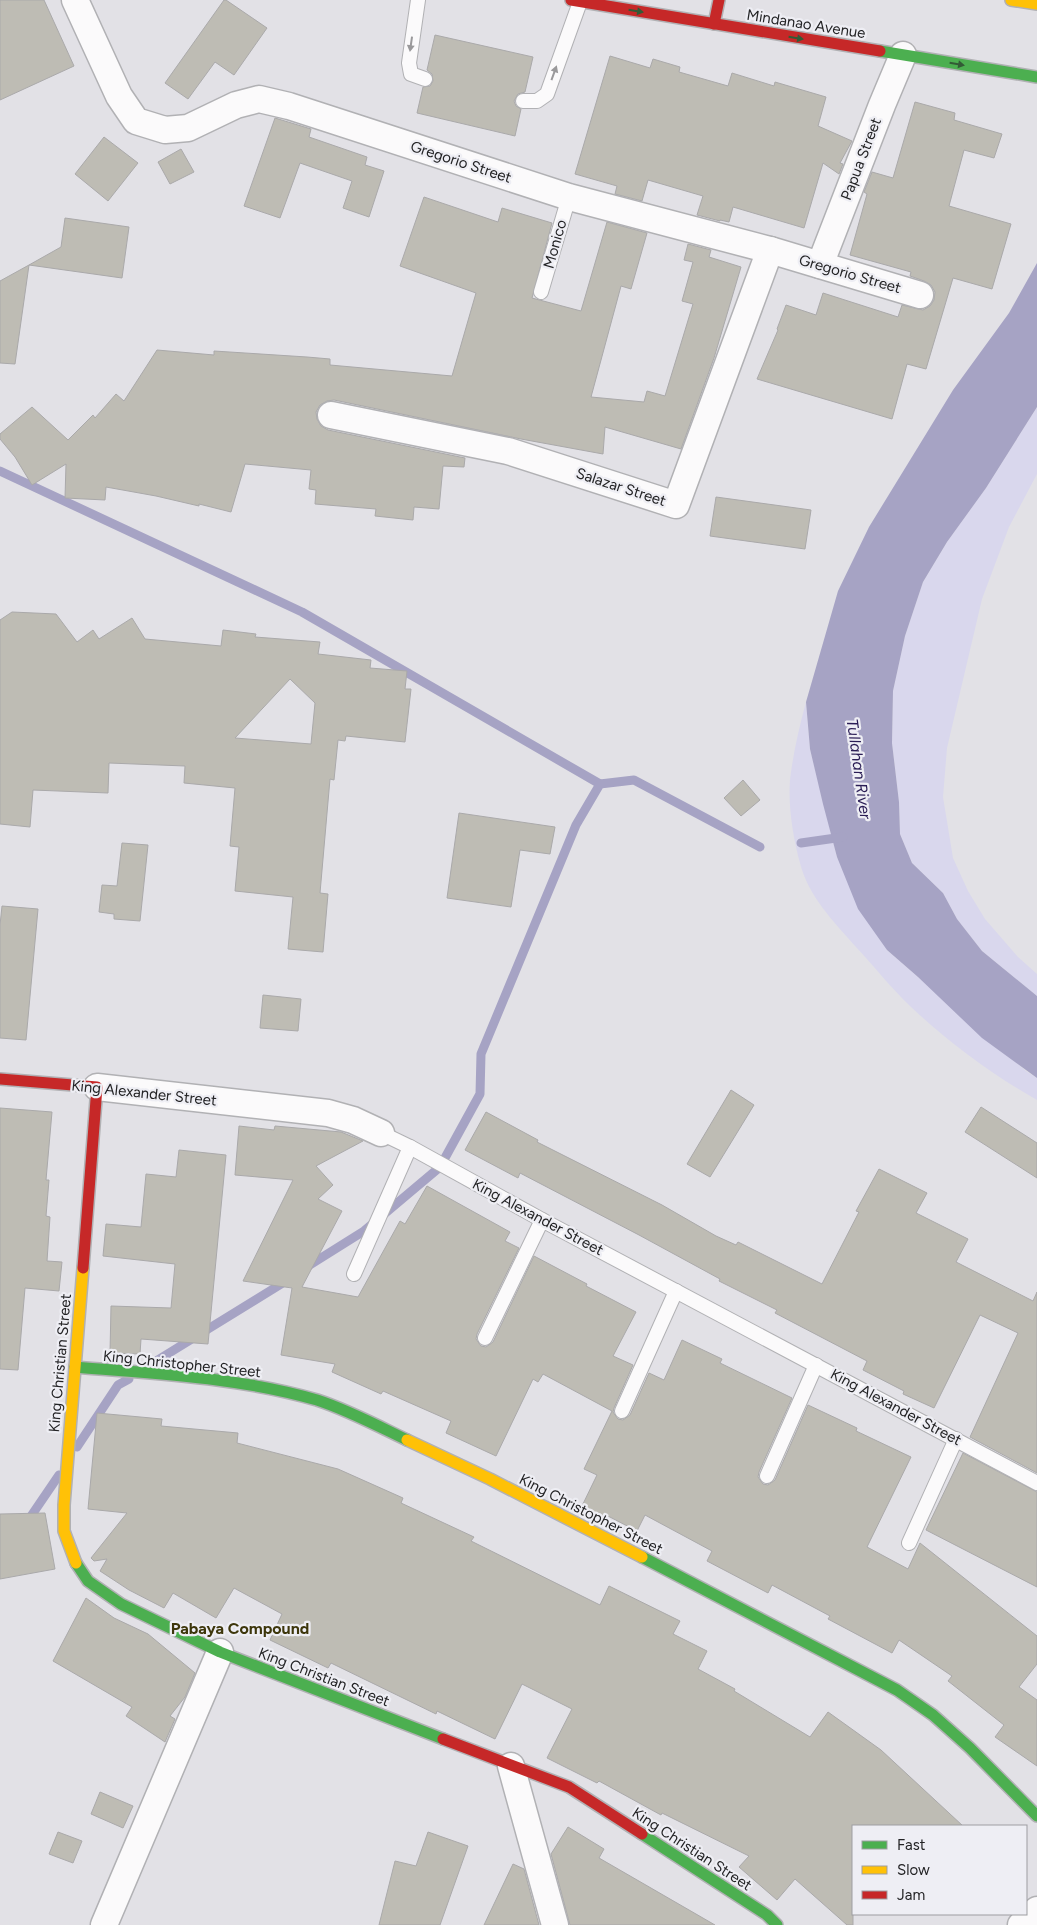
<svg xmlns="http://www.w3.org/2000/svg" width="1037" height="1925" viewBox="0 0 1037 1925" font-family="Figtree,sans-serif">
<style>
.green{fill:#d9d7ed}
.water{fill:#a6a3c4}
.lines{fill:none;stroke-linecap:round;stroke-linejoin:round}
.stream{stroke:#a6a3c4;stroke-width:9}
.building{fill:#bebcb4;stroke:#aaa9aa;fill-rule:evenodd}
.lane-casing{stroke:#b1b1b4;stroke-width:16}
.street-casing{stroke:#b1b1b4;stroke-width:29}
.fast-casing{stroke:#b1b1b4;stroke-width:14}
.slow-casing{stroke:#b1b1b4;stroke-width:14}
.jam-casing{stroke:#b1b1b4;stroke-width:14}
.lane{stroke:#fbfafb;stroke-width:14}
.street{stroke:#fbfafb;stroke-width:26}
.fast{stroke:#4caf50;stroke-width:11}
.slow{stroke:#ffc107;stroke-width:11}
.jam{stroke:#c62828;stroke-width:11}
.oneway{fill:#335b36}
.oneway2{fill:#9a999b}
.labels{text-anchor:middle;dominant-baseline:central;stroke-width:4.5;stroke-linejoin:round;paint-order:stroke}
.street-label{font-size:15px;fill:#232325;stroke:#eeeef4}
.water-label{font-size:16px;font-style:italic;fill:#2a1d55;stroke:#eeeef4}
.neighbourhood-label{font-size:16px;font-weight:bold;fill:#3d360b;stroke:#eeeef4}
</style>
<rect width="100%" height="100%" fill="#e2e1e6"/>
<!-- green -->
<g class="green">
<path d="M1037 407V474L1009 527 982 599 947 748 943 797 953 858 968 891 985 919 1018 957 1037 974V996L982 951 957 919 943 893 912 863 900 834 899 802 892 743 893 691 905 636 923 582 947 542 986 488Z"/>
<path d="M806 702 810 749 837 857 887 950 1026 1071 1037 1078V1100C991 1074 948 1042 910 1006 891 988 874 966 856 947 834 922 808 896 800 863 793 837 788 807 790 780 793 754 799 728 806 702Z"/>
</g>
<!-- water -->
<path class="water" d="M1037 263V407L986 488 947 542 923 582 905 636 893 691 892 743 899 802 900 834 912 863 943 893 957 919 982 951 1037 996V1078L982 1038 918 977 887 950 858 909 837 857 823 804 810 749 806 702 838 591 869 527 953 390 1009 313Z"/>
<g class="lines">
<!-- stream -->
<g class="stream">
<path d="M0 471 302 612 600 784"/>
<path d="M801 843 843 837"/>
<path d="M305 1268 364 1231 440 1167 480 1094 481 1054 576 825 600 784 634 780 760 847"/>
<path d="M148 1366 286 1281"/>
<path d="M77 1447 118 1385 129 1379"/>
<path d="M27 1522 59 1475"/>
</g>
</g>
<!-- building -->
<g class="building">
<path d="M0 0H44L74 66 0 100Z"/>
<path d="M224 0H226L267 28 234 75 215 62 188 99 165 83Z"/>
<path d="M435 35 533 57 525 92 518 94 514 101 516 106 521 109 515 136 417 113 423 87 430 86 433 81 432 74 427 70Z"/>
<path d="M610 56 650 68 653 59 680 67 679 72 728 86 732 73 774 86 775 82 826 97 818 126 852 141 840 163 843 164 839 174 823 163 804 228 733 207 729 222 720 220V221L697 215 703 196 648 180 642 201 615 194 617 186 575 174Z"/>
<path d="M915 102 955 113 954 120 1002 134 994 158 964 150 949 206 1011 224 992 289 953 278 926 369 907 364 892 419 757 379 778 330 777 329 786 305 816 315 823 293 898 317 902 305 923 310 930 306 934 300 935 292 931 285 924 281 910 276 911 272 850 255 867 194 864 192 872 172 893 178Z"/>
<path d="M275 118 311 129 309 137 367 157 365 165 384 171 369 217 343 208 352 181 300 163 280 218 244 206Z"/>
<path d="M104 137 138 163 108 201 75 174Z"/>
<path d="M181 149 194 172 170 184 158 162Z"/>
<path d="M424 197 498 222 502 208 552 223 532 298 581 311 607 222 647 233 631 289 621 286 591 397 644 402 647 391 665 396 693 304 682 301 693 262 684 260 688 244 711 250 709 257 741 267 714 358 681 449 605 427 603 454 521 439 334 400 327 401 320 405 316 412 317 419 321 426 328 430 465 458 464 467 443 466 439 509 414 507 413 520 375 516 376 509 315 504 316 490 309 489 311 470 245 464 231 512 199 504V506L156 496 106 487 105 500 65 498 66 464 32 485 15 457 0 439V434L32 407 68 440 93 415 95 418 116 394 124 401 157 350 214 355V351L307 357 330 359V365L452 376 476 293 400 266Z"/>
<path d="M65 218 129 227 122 278 29 265 61 247Z"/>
<path d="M29 265 15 364 0 363V281Z"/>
<path d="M716 497 811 510 805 549 710 536Z"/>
<path d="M12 612 56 614 77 642 93 630 99 639 132 618 145 639 221 646 223 630 256 634 255 637 320 642 318 654 371 660 370 668 407 671 405 689H411L405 742 346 736 345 741 338 740 334 780 330 779 320 893 328 894 323 952 288 949 293 897 235 891 239 847 230 846 235 788 184 783 185 766 109 763 108 793 33 790 30 827 0 824V620ZM290 679 315 703 311 744 235 738Z"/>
<path d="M743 780 760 800 741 816 724 798Z"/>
<path d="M459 813 555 827 550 854 520 850 511 907 447 898Z"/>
<path d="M122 843 148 845 140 921 114 919V914L99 912 102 885 117 886Z"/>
<path d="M2 906 38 909 26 1040 0 1038V925Z"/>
<path d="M263 995 301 999 298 1031 260 1028Z"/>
<path d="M731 1090 754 1105 710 1177 687 1164Z"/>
<path d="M981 1107 1037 1143V1178L965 1132Z"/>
<path d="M0 1108 52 1112 46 1180H49L46 1216 50 1217 47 1261 62 1262 59 1291 25 1288 18 1370 0 1369Z"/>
<path d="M486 1112 538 1140 537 1142 662 1205 716 1236 736 1245 738 1242 822 1284 859 1212 856 1211 879 1169 927 1193 916 1213 968 1239 956 1262 1033 1301 1037 1292V1473L970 1437 1018 1333 980 1315 934 1408 903 1394 904 1391 863 1370 867 1361 775 1313 777 1310 719 1281 720 1279 639 1235 520 1173 518 1178 465 1150Z"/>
<path d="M239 1126 274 1130 275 1126 341 1132 363 1141 316 1166 333 1185 318 1199 342 1211 302 1287 358 1297 400 1221 405 1224 427 1186 510 1232 505 1241 519 1248 477 1334 476 1339 481 1346 486 1347 493 1342 534 1256 587 1284 586 1286 636 1312 613 1356 633 1365 614 1408 613 1412 618 1419 623 1420 630 1415 649 1373 664 1380 682 1340 722 1359 720 1363 792 1398 759 1472 758 1477 763 1484 768 1485 775 1480 808 1405 857 1428 856 1431 911 1457 867 1547 908 1569 920 1543 1037 1636V1664L1019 1687 1037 1700V1766L995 1737 1004 1725 948 1681 952 1676 899 1640 892 1653 828 1619 830 1616 772 1585 768 1593 707 1561 712 1551 645 1515 637 1531 606 1515 604 1519 581 1508 597 1475 584 1469 612 1411 543 1374 538 1382 533 1379 496 1456 446 1433 451 1421 383 1391 381 1394 332 1372 335 1364 281 1355 292 1288 243 1281 293 1180 235 1175Z"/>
<path d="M179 1150 226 1155 208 1344 141 1339 140 1354 110 1353 111 1306 171 1308 175 1264 103 1256 106 1224 141 1227 146 1174 176 1177Z"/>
<path d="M97 1413 162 1419 161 1426 238 1433 237 1443 338 1469 403 1498 401 1503 474 1537 471 1541 600 1605 609 1586 680 1621 673 1634 707 1651 698 1669 735 1689 734 1691 810 1737 828 1712 881 1750 963 1826H853V1925H847L795 1879 777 1900 739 1867 749 1856 662 1813 661 1815 599 1781 597 1783 547 1758 572 1709 522 1684 495 1739 437 1711 436 1714 331 1663 328 1668 270 1640 282 1614 234 1588 216 1618 173 1593 164 1608 129 1590 100 1571 107 1559 94 1561 91 1558 127 1513 88 1509Z"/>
<path d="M963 1453 1037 1492V1587L926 1530Z"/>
<path d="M45 1513 55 1569 0 1579V1514Z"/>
<path d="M86 1598 114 1618 148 1634 195 1673 185 1697 170 1716 175 1719 165 1742 126 1716 132 1707 53 1661Z"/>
<path d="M100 1792 133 1806 123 1828 91 1814Z"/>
<path d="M568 1827 604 1849 599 1858 715 1925H570L551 1854Z"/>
<path d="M58 1832 82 1841 73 1863 49 1854Z"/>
<path d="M428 1832 468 1846 440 1925H379L395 1861 416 1866Z"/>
<path d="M513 1864 524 1869 539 1925H484Z"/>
</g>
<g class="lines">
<defs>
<g id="lane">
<path d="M418 0 409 63 411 74 425 79"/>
<path d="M523 101H537L547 94 580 2"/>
<path d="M541 292 569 197"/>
<path d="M381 1133 410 1147 542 1220 1037 1483"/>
<path d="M354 1274 410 1147"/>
<path d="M485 1338 542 1220"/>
<path d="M622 1411 676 1291"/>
<path d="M767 1476 816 1365"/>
<path d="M909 1543 956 1439"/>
</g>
<g id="street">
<path d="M75 0 119 96 136 121 165 130 188 128 236 105 259 99 289 106 569 197 770 250 920 295"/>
<path d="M820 265 882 105 903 55"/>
<path d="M331 415 508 451 676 505 770 250"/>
<path d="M97 1087 328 1113 353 1120 381 1133"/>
<path d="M511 1766 555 1925"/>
<path d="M104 1925 220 1652"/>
<path d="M1021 1925 1037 1910"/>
</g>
<g id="fast">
<path d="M880 51 1037 77"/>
<path d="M75 1367C156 1374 238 1377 317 1400 348 1410 378 1426 407 1440"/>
<path d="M642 1557 897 1690 933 1715 970 1748 1037 1816"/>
<path d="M76 1563 88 1581 121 1604 220 1652 443 1739"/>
<path d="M642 1834 767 1915 777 1925"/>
</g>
<g id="slow">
<path d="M1011 0 1037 4"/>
<path d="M407 1440 490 1479 642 1557"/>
<path d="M76 1563 64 1531V1505L83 1268"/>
</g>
<g id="jam">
<path d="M571 0 880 51"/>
<path d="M714 24 719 0"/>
<path d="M0 1079 97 1087 83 1268"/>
<path d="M443 1739 569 1787 642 1834"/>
</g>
</defs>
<!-- lane casing -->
<use href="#lane" class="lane-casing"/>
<!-- street casing -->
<use href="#street" class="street-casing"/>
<!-- fast casing -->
<use href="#fast" class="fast-casing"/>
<!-- slow casing -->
<use href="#slow" class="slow-casing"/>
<!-- jam casing -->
<use href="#jam" class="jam-casing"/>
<!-- lane -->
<use href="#lane" class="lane"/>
<!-- street -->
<use href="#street" class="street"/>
<!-- fast -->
<use href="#fast" class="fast"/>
<!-- slow -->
<use href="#slow" class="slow"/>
<!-- jam -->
<use href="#jam" class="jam"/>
</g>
<!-- one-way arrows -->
<defs><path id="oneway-solid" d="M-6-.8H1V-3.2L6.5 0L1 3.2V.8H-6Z" transform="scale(1.25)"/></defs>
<g class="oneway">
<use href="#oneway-solid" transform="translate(636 11) rotate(9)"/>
<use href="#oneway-solid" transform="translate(796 38) rotate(9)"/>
<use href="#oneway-solid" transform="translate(957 64) rotate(10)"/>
</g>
<g class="oneway2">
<use href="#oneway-solid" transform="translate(411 44) rotate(98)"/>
<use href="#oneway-solid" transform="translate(554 73) rotate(-70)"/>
</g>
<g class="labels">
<!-- street labels -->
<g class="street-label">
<text transform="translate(806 24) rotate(9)">Mindanao Avenue</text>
<text transform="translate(861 159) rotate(-69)">Papua Street</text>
<text transform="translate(461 162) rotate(18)">Gregorio Street</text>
<text transform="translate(555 244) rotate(-74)">Monico</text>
<text transform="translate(850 274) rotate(16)">Gregorio Street</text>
<text transform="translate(621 487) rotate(18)">Salazar Street</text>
<text transform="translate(144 1093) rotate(6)">King Alexander Street</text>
<text transform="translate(538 1217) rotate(28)">King Alexander Street</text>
<text transform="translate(60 1363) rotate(-85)">King Christian Street</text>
<text transform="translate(182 1364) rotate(6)">King Christopher Street</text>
<text transform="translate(896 1407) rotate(28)">King Alexander Street</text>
<text transform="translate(591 1514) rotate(27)">King Christopher Street</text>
<text transform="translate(324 1677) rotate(21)">King Christian Street</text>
<text transform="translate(692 1849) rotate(33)">King Christian Street</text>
</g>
<!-- water labels -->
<g class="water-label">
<text transform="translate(859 769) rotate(82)">Tullahan River</text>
</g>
<!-- neighbourhood labels -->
<g class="neighbourhood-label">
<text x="240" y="1628">Pabaya Compound</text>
</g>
</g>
<!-- legend -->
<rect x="852" y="1825" width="175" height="90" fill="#eeeef4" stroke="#9d9da1"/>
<rect x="862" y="1841" width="25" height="8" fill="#4caf50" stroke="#9d9da1"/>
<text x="897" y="1850" font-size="15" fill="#232325">Fast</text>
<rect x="862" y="1866" width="25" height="8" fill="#ffc107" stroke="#9d9da1"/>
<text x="897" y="1875" font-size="15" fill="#232325">Slow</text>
<rect x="862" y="1891" width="25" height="8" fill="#c62828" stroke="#9d9da1"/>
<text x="897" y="1900" font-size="15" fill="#232325">Jam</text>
</svg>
